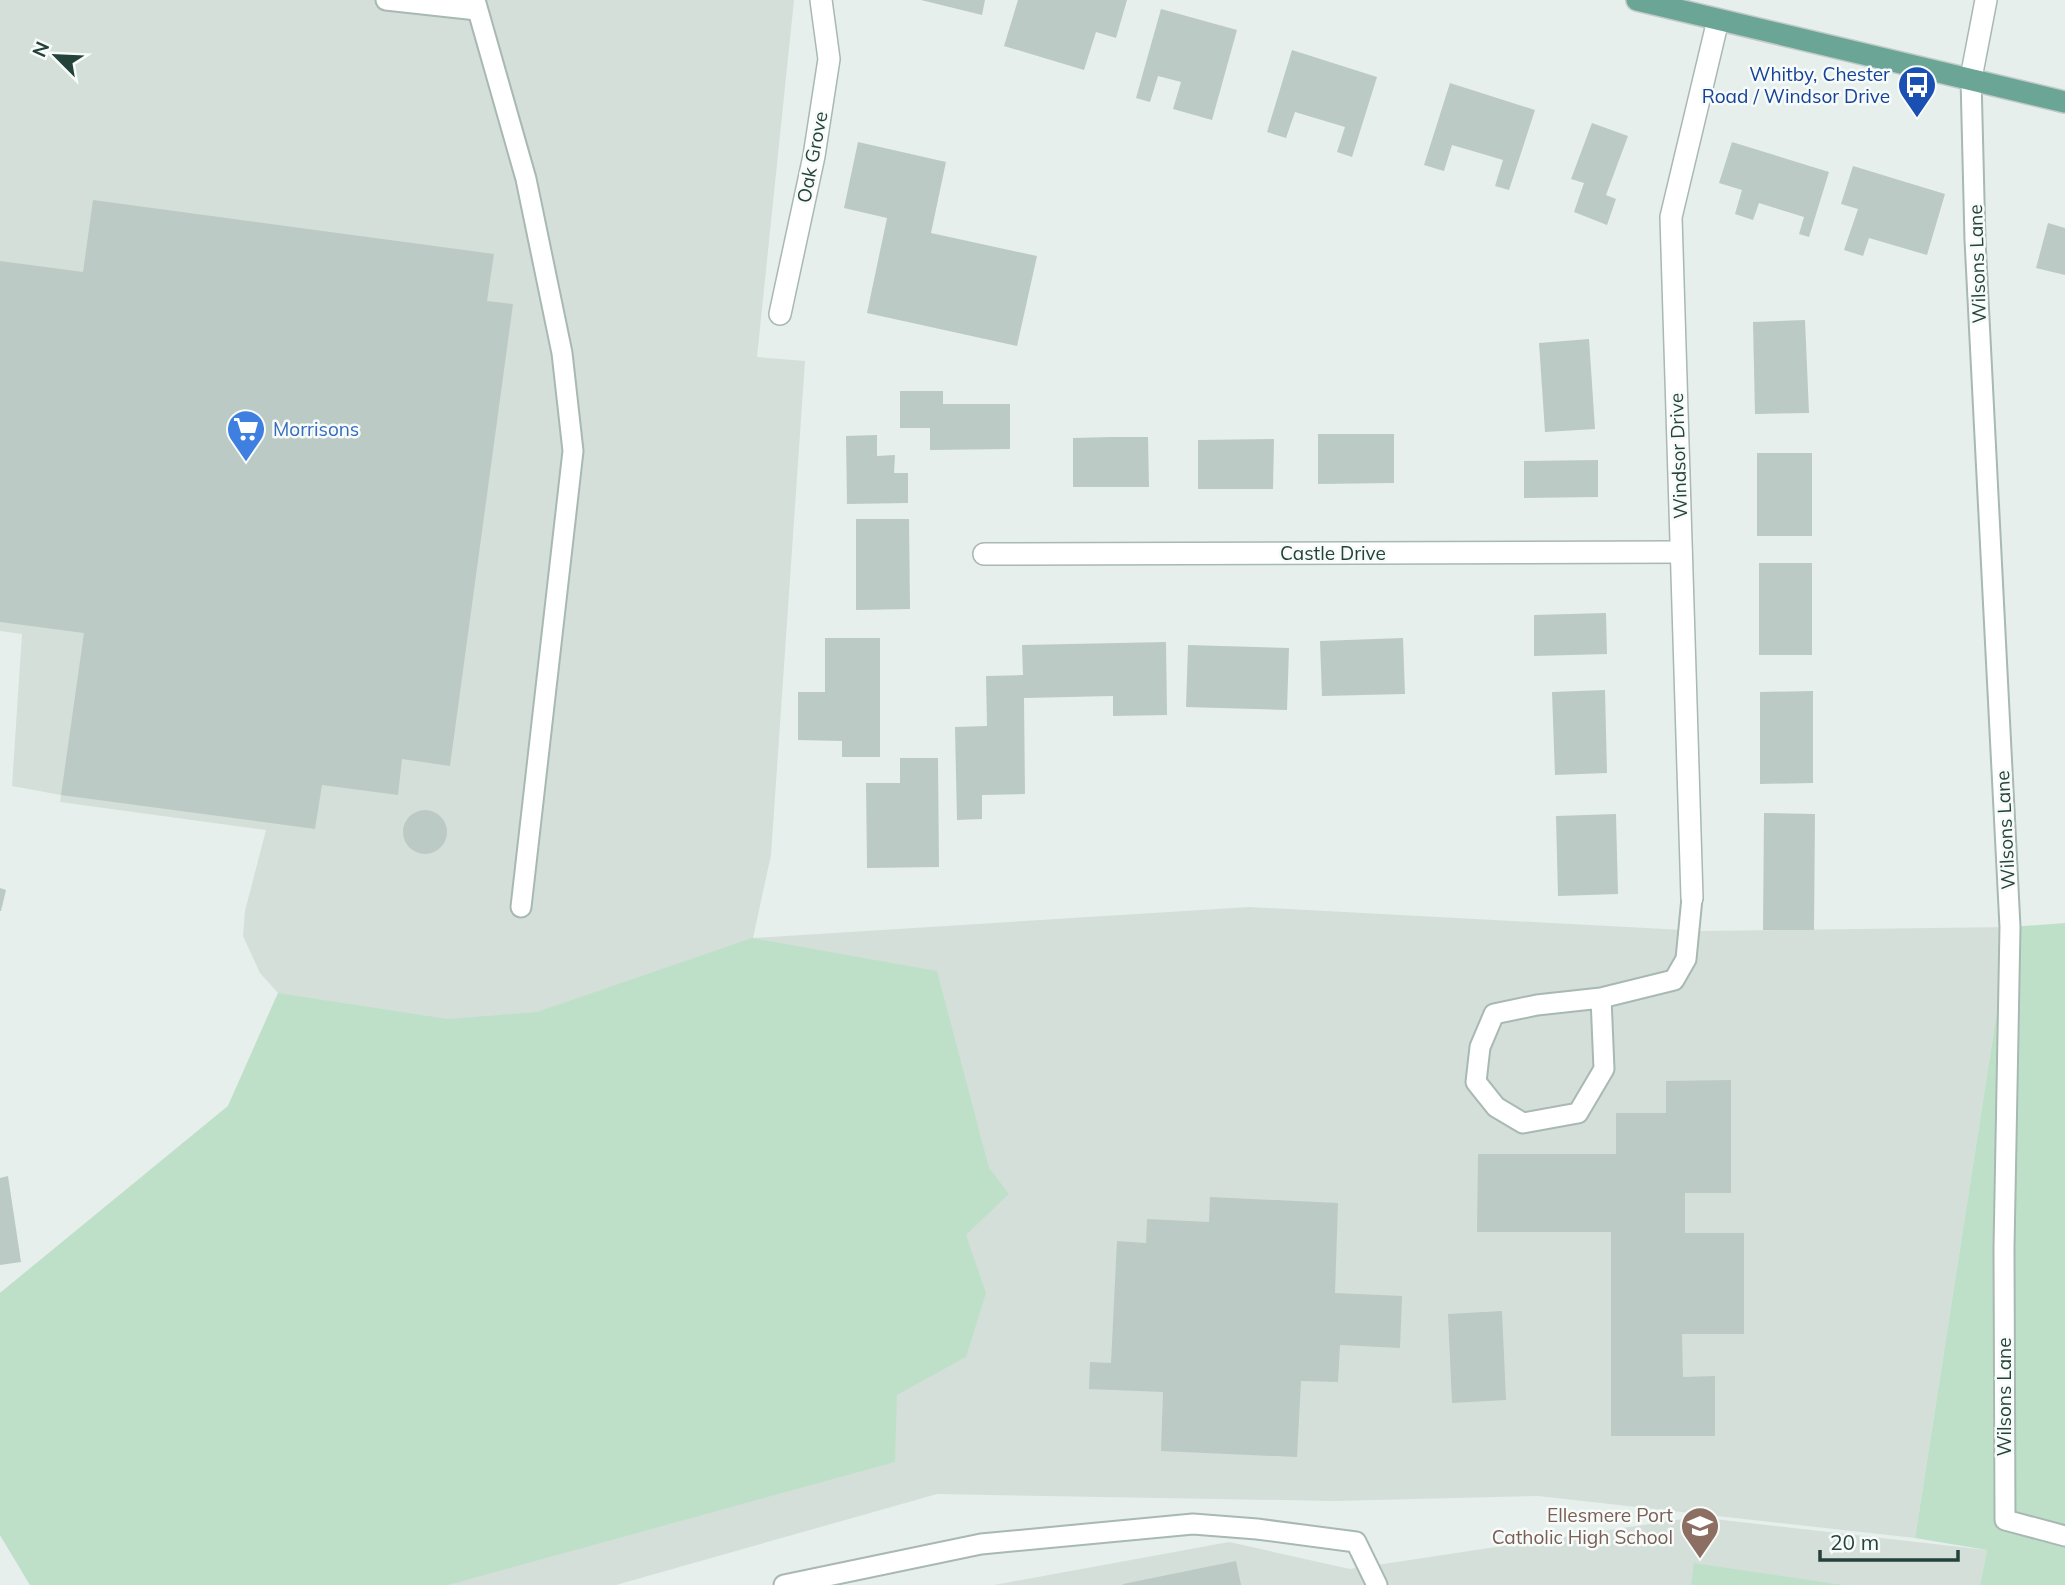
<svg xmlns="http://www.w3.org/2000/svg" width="2065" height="1585" viewBox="0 0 2065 1585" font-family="Mulish,sans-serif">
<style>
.built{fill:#d4dfda}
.green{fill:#bfe0c8}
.building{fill:#bbcac4}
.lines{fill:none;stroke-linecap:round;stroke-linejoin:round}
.service-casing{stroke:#a8b8b2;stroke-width:23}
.minor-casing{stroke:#a8b8b2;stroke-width:24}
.primary-casing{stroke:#c2cac8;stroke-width:24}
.service{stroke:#fff;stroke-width:19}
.minor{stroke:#fff;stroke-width:21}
.primary{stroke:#6aa596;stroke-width:21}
.labels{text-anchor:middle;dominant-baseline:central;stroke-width:5;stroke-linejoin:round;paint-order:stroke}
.transit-label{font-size:19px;fill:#164399;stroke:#f7fbf9;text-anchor:end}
.street-label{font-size:19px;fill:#24423a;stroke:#f7fbf9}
.shop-label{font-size:19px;fill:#366cbe;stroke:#f7fbf9;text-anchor:start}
.education-label{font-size:19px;fill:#785e54;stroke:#f7fbf9;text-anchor:end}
</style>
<rect width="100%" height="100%" fill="#e6efeb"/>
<!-- built -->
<g class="built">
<path d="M0 0H794L757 357 805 361 771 855 753 938 1249 907 1702 931 2010 927 1915 1538 1538 1496 1334 1501 937 1494 616 1585H30L0 1535V1293L228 1106 278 993 260 973 243 936 245 911 266 830 60 802 61 795 12 786 22 634 0 631Z"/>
<path d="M1696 1517 1987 1550 1980 1585H994L1229 1542 1350 1569Z"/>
</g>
<!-- green -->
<g class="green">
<path d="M2065 923V1585H1980L1987 1550 1915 1538 2010 927Z"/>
<path d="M752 938 937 971 989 1168 1009 1194 966 1235 986 1293 966 1357 897 1395 895 1462 448 1585H30L0 1535V1293L228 1106 278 993 448 1019 537 1012Z"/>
<path d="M1694 1563 1843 1585H1691Z"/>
</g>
<!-- building -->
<g class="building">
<path d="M921 0H985L982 15Z"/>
<path d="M1018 0H1127L1116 38 1096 32 1084 70 1004 46Z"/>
<path d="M1161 9 1237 30 1212 120 1173 109 1181 82 1158 76 1150 102 1136 98Z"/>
<path d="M1292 50 1377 77 1352 157 1337 152 1345 127 1295 112 1286 138 1267 132Z"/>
<path d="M1450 83 1535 110 1509 190 1495 186 1503 160 1476 152 1452 145 1444 171 1424 165Z"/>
<path d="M1592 123 1628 136 1606 195 1616 199 1607 225 1574 212 1584 183 1571 179Z"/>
<path d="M858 142 946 162 931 233 1037 256 1017 346 867 313 887 218 844 208Z"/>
<path d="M1732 142 1829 172 1809 237 1799 234 1804 217 1778 209 1759 203 1753 220 1735 214 1742 190 1719 183Z"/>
<path d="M1853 166 1945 194 1927 255 1869 238 1863 256 1844 250 1858 209 1841 204Z"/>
<path d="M93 200 494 254 487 301 513 304 450 766 402 759 398 795 322 785 315 829 61 795 84 633 0 622V261L83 272Z"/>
<path d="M2048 223 2065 228V275L2036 268Z"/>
<path d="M1805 320 1809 413 1755 414 1753 322Z"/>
<path d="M1589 339 1595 429 1545 432 1539 343Z"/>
<path d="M900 391H943V404H1010V449L930 450V428H900Z"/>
<path d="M1318 434H1394V483L1318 484Z"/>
<path d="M877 435V456L895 455 894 473H908V503L847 504 846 436Z"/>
<path d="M1112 437H1148L1149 487H1073V438Z"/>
<path d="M1274 439 1273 489H1198V440Z"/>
<rect x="1757" y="453" width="55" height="83"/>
<path d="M1598 460V497L1524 498V461Z"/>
<path d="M856 519H909L910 609 856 610Z"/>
<rect x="1759" y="563" width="53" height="92"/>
<path d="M1606 613 1607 654 1534 656V615Z"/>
<path d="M825 638H880V757H842V741L798 740V692H825Z"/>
<path d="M1403 638 1405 694 1322 696 1320 641Z"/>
<path d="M1166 642 1167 715 1113 716V696L1024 698 1025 794 982 795V819L957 820 955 727 987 726 986 676 1023 675 1022 645Z"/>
<path d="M1188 645 1289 648 1287 710 1186 707Z"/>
<path d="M1605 690 1607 773 1555 775 1552 692Z"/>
<path d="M1813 691V783L1760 784V692Z"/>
<path d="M900 758H938L939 867 867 868 866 783H900Z"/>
<circle cx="425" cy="832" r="22"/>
<path d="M1764 813 1815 814 1814 930H1763Z"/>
<path d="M1616 814 1618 894 1558 896 1556 816Z"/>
<path d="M0 888 6 890 1 911H0Z"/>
<path d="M1731 1080V1193H1685V1233H1744V1334H1682L1683 1377 1715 1376V1436H1611V1232H1477L1478 1154H1616V1113H1666V1081Z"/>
<path d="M8 1176 21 1262 0 1265V1178Z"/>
<path d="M1210 1197 1338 1203 1335 1293 1402 1296 1400 1348 1340 1345 1338 1382 1301 1381 1297 1457 1161 1451 1163 1392 1089 1389 1090 1362 1111 1363 1117 1241 1146 1243 1147 1219 1209 1222Z"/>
<path d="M1502 1311 1506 1400 1452 1403 1448 1314Z"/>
<path d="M1236 1561 1241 1585H1123V1584Z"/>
</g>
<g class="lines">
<defs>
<g id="service">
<path d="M386 0 477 10"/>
<path d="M475 0 526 179 562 353 573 451 521 907"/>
<path d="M1971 78 1975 240 2010 927 2004 1248 2005 1520 2065 1536"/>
<path d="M1601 998 1604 1069 1578 1113 1523 1123 1496 1107 1476 1082 1480 1047 1494 1014 1537 1005 1601 998 1674 980 1686 959 1692 898"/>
<path d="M784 1585 981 1544 1193 1524 1257 1529 1356 1542 1377 1585"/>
</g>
<g id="minor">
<path d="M1971 78 1986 0"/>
<path d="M780 314 814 156 829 59 821 0"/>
<path d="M984 554 1681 552"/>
<path d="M1692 898 1671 217 1718 20"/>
</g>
<path id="primary" d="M1637 0 2065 102"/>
</defs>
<!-- service casing -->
<use href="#service" class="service-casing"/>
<!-- minor casing -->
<use href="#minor" class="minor-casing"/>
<!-- primary casing -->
<use href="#primary" class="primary-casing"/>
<!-- service -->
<use href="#service" class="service"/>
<!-- minor -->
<use href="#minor" class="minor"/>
<!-- primary -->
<use href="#primary" class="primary"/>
</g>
<!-- icons -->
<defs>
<symbol id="bus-pin" viewBox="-11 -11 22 30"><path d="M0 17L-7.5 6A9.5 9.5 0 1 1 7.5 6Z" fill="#1a4fb4" stroke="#f7fbf9"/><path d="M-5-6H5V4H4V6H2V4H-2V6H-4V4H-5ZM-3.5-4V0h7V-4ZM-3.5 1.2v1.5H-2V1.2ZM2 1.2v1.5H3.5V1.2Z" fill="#fff"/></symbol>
<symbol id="supermarket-pin" viewBox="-11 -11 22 30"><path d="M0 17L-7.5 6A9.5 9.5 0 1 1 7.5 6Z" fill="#3f7fe0" stroke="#f7fbf9"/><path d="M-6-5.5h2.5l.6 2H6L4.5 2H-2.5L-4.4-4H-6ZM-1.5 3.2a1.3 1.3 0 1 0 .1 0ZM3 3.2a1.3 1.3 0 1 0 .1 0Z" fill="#fff"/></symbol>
<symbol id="school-pin" viewBox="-11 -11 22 30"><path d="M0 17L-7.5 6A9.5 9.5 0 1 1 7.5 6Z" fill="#8d6e63" stroke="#f7fbf9"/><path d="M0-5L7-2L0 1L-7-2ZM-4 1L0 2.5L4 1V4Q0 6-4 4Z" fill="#fff"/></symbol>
</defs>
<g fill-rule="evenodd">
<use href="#bus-pin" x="1895" y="63" width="44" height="60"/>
<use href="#supermarket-pin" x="224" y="407" width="44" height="60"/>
<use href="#school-pin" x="1678" y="1504" width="44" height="60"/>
</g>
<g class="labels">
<!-- transit labels -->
<g class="transit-label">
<text x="1890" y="74">Whitby, Chester<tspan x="1890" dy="22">Road / Windsor Drive</tspan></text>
</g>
<!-- street labels -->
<g class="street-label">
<text transform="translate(812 157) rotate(-79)">Oak Grove</text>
<text transform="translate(1977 264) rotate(-92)">Wilsons Lane</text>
<text transform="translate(1678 456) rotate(-92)">Windsor Drive</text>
<text x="1333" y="553">Castle Drive</text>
<text transform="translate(2005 830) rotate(-93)">Wilsons Lane</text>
<text transform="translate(2004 1397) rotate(-90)">Wilsons Lane</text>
</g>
<!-- shop labels -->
<g class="shop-label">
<text x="273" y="429">Morrisons</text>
</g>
<!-- education labels -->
<g class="education-label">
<text x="1673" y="1515">Ellesmere Port<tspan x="1673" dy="22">Catholic High School</tspan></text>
</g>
</g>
<!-- north arrow -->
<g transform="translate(56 56) rotate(294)" stroke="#f7fbf9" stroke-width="5" paint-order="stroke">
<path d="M0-5L12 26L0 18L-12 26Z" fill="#24423a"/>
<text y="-10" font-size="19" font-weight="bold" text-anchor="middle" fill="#24423a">N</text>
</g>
<!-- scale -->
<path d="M1820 1550v10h138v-10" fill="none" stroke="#24423a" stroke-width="3.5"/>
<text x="1830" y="1550" font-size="21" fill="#24423a" stroke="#f7fbf9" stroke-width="5" paint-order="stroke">20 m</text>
</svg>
